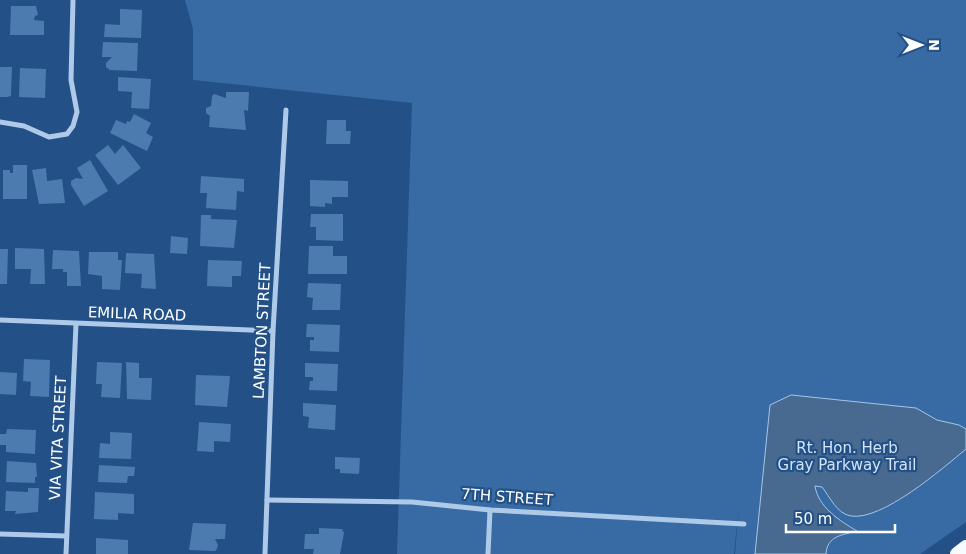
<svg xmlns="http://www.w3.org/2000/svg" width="966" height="554" viewBox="0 0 966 554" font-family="'DejaVu Sans',sans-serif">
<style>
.green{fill:#386ba4}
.water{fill:#496a90;stroke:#a3c6ea}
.building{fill:#4c7baf}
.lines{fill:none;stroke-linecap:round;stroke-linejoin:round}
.minor{stroke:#afcae9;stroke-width:5}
.trunk{stroke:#f8fbfe;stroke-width:14}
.labels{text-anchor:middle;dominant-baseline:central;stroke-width:4.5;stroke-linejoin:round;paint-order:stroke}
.street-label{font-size:15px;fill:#fff;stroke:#235187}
.park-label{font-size:15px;fill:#d3e4f7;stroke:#235187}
</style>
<rect width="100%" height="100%" fill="#235187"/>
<!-- green -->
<path class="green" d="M185 0H966V522L920 554H735L739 506 734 554H397L412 103 193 80V29Z"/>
<!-- water -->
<path class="water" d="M791 395 916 408 937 420 959 425 966 429V449C942 469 882 521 851 516 837 514 830 497 822 487L815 486C818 507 840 521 857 531 842 535 827 536 826 554H755L770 405Z"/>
<!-- building -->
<g class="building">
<path d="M11 6H36L38 15 35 16 34 20 44 21V35H10Z"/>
<path d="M120 9 142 10 141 38 104 37 105 24 120 25Z"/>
<path d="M103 42 138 43 137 71 110 70 106 67V63L112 57H102Z"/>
<path d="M0 67H12L11 96 7 97H0Z"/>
<path d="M20 68 46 69 45 98 19 97Z"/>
<path d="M118 77 151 79 149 109 131 108 132 92 118 91Z"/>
<path d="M226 92H249L248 111 244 110 246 130 209 127 210 116 206 113V108L211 106 212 96 214 94 226 98Z"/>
<path d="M134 114 151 123 146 133 153 137 147 151 110 133 116 120 126 124 127 121 130 122Z"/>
<path d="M327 120H346V131H351L350 144H326Z"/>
<path d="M108 145 115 154 123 145 141 168 118 185 95 155Z"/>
<path d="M90 160 108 191 84 206 71 185V181L76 178 83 179 77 168Z"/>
<path d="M13 165H27V199H3V170H10V173H13Z"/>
<path d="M46 168 47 181 62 179 65 203 39 204 32 170Z"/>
<path d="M201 176 244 179V192L237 191 236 210 206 208 207 193H200Z"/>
<path d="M310 180 348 181V197H332V204L325 203V207L310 206Z"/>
<path d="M311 214H343V241L316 240V227H310Z"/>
<path d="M201 215H211V219L237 220 234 248 200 246Z"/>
<path d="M171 236 188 238 187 254 170 253Z"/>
<path d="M309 246H333V256H347V274H308Z"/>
<path d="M15 248 44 249 45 284H30L31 269H15Z"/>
<path d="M0 249H8L7 284H0Z"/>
<path d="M53 250 79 251 81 286H67V272H63V269H52Z"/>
<path d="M89 252H118V260H122L120 290 102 289V276L88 274Z"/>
<path d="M126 253 154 254 156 289 141 288 142 274 125 273Z"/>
<path d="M208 260 242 261 241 276H232V287L207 286Z"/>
<path d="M308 283 341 284 340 310H312L313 298 307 297Z"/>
<path d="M307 324 340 325 339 352 310 351V340H314V337H306Z"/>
<path d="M24 359 50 360 49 397 30 396 31 382 23 381Z"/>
<path d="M97 362 122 363 120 398 101 397 102 384H96Z"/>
<path d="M126 362 139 363V378H152L151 400 127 399Z"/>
<path d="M305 363 338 364 337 391 309 390 310 381H313V377H305Z"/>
<path d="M0 372 17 373 16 395 0 394Z"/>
<path d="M196 375 230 376 227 407 195 405Z"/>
<path d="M303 403 336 405 335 430 308 428 309 417 303 416Z"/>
<path d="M199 422 231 424 230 442 214 441V452L197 451Z"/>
<path d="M7 429 36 430 35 454 6 452V445H0V434H6Z"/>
<path d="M110 432 132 433 131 459 99 458 100 443 110 444Z"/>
<path d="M335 457 360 458 359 474 340 473V469H335Z"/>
<path d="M7 461 36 463 37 477H35V483L6 482Z"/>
<path d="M99 465 135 467 134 476H128L127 483 98 482Z"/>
<path d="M28 488H39L38 512 15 514 16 511H5L6 491 28 492Z"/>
<path d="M95 492 134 494V514L118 513V520L94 519Z"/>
<path d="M193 523 226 524 225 539H215L218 545 217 549 215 551 189 550Z"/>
<path d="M319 528 342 529 344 533 340 554H313L314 549H304L305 534H319Z"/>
<path d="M96 538 128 540V554H96Z"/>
</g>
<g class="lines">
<!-- minor -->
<g class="minor">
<path d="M0 122 24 126 49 137 67 134 73 126 77 112 71 80 73 0"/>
<path d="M0 320 273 331"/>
<path d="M267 500 412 502 490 510 744 524"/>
<path d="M0 534 66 536"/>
<path d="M66 554 76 324"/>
<path d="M265 554 273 331 286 110"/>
<path d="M488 554 490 510"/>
</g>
<!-- trunk -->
<path class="trunk" d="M957 554 966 547"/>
</g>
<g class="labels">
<!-- street labels -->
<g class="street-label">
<text transform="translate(137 314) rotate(2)">EMILIA ROAD</text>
<text transform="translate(262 331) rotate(-87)">LAMBTON STREET</text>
<text transform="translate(58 438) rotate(-87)">VIA VITA STREET</text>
<text transform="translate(507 497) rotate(4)">7TH STREET</text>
</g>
<!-- park labels -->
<g class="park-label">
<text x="847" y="448">Rt. Hon. Herb<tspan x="847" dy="17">Gray Parkway Trail</tspan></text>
</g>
</g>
<!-- north arrow -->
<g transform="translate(921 45) rotate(90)" stroke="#235187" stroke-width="4" paint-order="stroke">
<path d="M0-4L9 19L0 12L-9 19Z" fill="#ffffff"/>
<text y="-8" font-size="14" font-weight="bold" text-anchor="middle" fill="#ffffff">N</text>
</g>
<!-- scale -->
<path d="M786 524v8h109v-8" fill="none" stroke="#ffffff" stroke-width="2.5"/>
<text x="794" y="524" font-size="15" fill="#ffffff" stroke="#235187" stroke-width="4" paint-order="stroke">50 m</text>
</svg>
